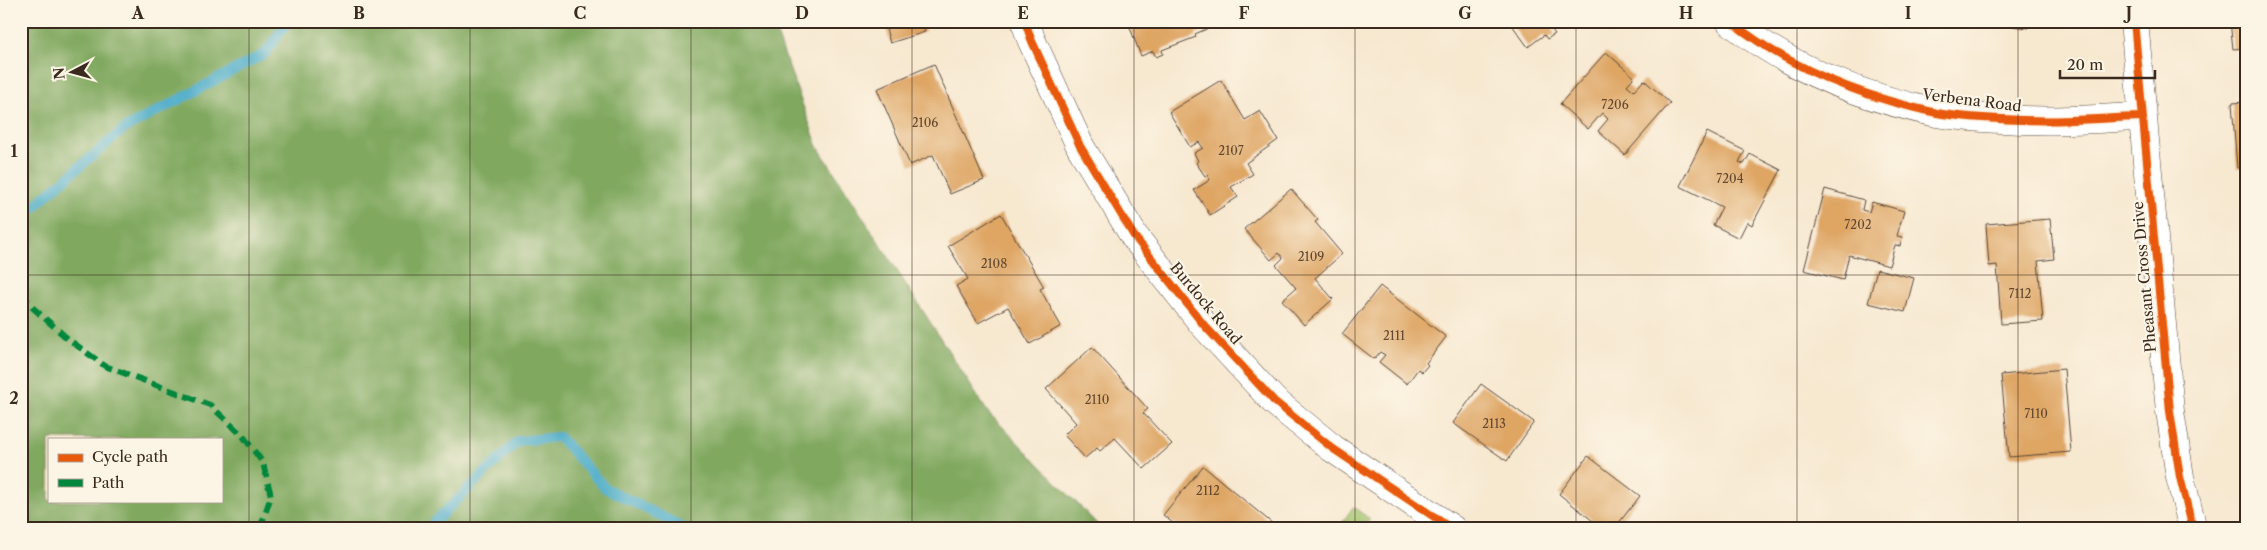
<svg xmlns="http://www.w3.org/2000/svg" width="2267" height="550" viewBox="0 0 2267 550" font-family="'Libre Caslon Text',serif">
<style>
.green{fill:#a0c26b;stroke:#6e7644}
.forest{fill:#80a85f;stroke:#5e693e;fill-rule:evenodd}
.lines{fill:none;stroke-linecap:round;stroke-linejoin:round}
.stream{stroke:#49abc8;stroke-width:10}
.building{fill:#dea564}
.minor-casing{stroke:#574639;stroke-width:29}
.minor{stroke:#fff;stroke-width:28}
.quiet{stroke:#00873e;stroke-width:6;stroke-dasharray:12 6;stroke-linecap:butt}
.cycleway-casing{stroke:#fcf5e5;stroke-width:11}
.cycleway{stroke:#e8590c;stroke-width:8}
.grid{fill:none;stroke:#3b2a1e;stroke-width:1;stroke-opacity:0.55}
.labels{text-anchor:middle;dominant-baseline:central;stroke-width:4.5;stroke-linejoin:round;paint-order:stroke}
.number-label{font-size:12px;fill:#644930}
.street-label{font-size:15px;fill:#3b2a1e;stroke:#fcf5e5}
.neatline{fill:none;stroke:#3b2a1e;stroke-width:2}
.grid-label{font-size:16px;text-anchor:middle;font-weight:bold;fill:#3b2a1e}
</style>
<rect width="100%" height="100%" fill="#fcf5e5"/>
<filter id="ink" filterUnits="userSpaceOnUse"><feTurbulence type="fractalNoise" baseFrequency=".02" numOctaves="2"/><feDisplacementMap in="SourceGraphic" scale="10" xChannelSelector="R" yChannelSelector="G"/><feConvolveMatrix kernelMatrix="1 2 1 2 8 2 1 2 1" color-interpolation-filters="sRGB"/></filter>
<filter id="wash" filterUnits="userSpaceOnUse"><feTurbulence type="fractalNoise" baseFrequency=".0096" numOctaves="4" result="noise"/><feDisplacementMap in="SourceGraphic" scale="20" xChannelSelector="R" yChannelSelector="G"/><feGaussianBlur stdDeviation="1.12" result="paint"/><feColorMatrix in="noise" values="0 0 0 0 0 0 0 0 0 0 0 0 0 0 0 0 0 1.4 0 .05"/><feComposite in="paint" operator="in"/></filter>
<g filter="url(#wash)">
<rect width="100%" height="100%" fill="#f7e8d0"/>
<!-- green -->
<path class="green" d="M1353 507 1370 519 1363 529H1338Z"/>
<!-- forest -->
<path class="forest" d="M21 21H772L818 147 987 411 1102 529H21ZM49 439H221V501H49Z"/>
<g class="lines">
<!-- stream -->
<g class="stream">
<path d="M21 222 43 198 124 129 266 53 288 21"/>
<path d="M427 529 518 441 559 437 605 488 686 529"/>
</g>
</g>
<g id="blocks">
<!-- building -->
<g class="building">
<path d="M884 21H922L925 32 890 43Z"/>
<path d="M1139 21H1209L1211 27 1195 34 1196 37 1162 50 1163 54 1156 57 1153 51 1141 56 1129 25Z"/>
<path d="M1509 21H1560L1562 23 1552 30 1555 34 1547 39 1544 35 1528 47Z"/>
<path d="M1977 21H2028V28Z"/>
<path d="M2230 21H2246V48L2233 49Z"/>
<path d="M1606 52 1634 77 1627 85 1634 91 1644 80 1670 103 1625 155 1598 131 1608 119 1602 113 1588 129 1560 104Z"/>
<path d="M934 64 984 180 950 194 933 155 910 165 877 89Z"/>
<path d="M1221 80 1245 120 1260 111 1278 140 1246 163 1253 174 1231 187 1238 197 1210 215 1194 190 1210 180 1207 175 1205 176 1196 163 1198 161 1194 153 1203 148 1199 142 1190 147 1169 112Z"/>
<path d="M2246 102V167L2237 168 2232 103Z"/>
<path d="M1707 132 1745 151 1739 162 1744 164 1750 154 1781 170 1752 225 1747 222 1739 238 1713 225 1722 207 1680 186Z"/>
<path d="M1291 189 1318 220 1315 222 1342 254 1315 278 1333 299 1304 325 1282 300 1296 288 1276 265 1283 258 1279 253 1271 260 1244 229Z"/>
<path d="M1825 189 1864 200 1862 210 1869 212 1872 202 1904 211 1897 236 1902 237 1900 246 1895 245 1889 266 1849 255 1843 280 1804 270Z"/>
<path d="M1001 214 1044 287 1040 289 1061 326 1030 344 1008 307 978 323 956 286 968 279 948 246Z"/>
<path d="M2050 219 2054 259 2038 261 2043 321 2001 324 1997 265 1989 266 1986 224Z"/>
<path d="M1877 269 1914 278 1905 312 1868 303Z"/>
<path d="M1380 286 1446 337 1426 363 1428 365 1422 372 1418 369 1407 384 1379 362 1385 355 1380 352 1374 359 1342 334Z"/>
<path d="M1092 347 1148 409 1143 413 1172 444 1144 469 1115 438 1100 451 1097 448 1085 458 1064 435 1076 423 1046 389Z"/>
<path d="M2064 369 2071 452 2009 457 2001 375Z"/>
<path d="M1481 384 1534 422 1507 461 1453 423Z"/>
<path d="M1588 456 1640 496 1614 529H1603L1559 494Z"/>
<path d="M1203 466 1279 529H1180L1163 515Z"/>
<path d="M2088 525 2090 529H2079Z"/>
</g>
</g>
</g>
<g filter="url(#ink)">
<use href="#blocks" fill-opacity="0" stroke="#574639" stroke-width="1"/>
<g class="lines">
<defs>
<g id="minor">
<path d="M1025 21 1031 39 1080 146 1134 236 1203 324 1274 401 1332 448 1452 529"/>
<path d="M1730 21C1790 69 1862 97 1937 113 1965 118 1996 119 2024 120 2063 122 2103 118 2142 117"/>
<path d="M2134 21 2170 411 2180 477 2193 529"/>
</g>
</defs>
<!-- minor casing -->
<use href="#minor" class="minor-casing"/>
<!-- minor -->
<use href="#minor" class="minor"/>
<!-- quiet -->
<path class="quiet" d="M21 292 32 307 68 339 105 366 210 405 243 436 263 463 271 496 260 529"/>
<defs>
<g id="cycleway">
<path d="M1025 21 1031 39 1080 146 1134 236 1203 324 1274 401 1332 448 1452 529"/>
<path d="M1730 21C1790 69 1862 97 1937 113 1965 118 1996 119 2024 120 2063 122 2103 118 2142 117"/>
<path d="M2134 21 2170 411 2180 477 2193 529"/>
</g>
</defs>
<!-- cycleway casing -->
<use href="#cycleway" class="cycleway-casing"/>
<!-- cycleway -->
<use href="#cycleway" class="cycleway"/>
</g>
</g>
<!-- grid -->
<path class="grid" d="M249 21V529M470 21V529M691 21V529M912 21V529M1134 21V529M1355 21V529M1576 21V529M1797 21V529M2018 21V529M21 275H2246"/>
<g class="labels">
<!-- number labels -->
<g class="number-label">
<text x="1615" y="104">7206</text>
<text x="925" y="122">2106</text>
<text x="1231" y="150">2107</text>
<text x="1730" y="178">7204</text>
<text x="1858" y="224">7202</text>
<text x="1311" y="256">2109</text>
<text x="994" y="263">2108</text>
<text x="2020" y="293">7112</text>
<text x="1394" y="335">2111</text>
<text x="1097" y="399">2110</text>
<text x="2036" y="413">7110</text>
<text x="1494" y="423">2113</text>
<text x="1208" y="490">2112</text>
</g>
<!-- street labels -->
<g class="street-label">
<text transform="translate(1972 100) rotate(7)">Verbena Road</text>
<text transform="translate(2144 277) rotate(-95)">Pheasant Cross Drive</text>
<text transform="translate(1206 303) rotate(50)">Burdock Road</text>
</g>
</g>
<!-- margin -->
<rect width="2267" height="550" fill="none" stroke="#fcf5e5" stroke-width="55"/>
<!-- legend -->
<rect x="48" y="438" width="175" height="65" fill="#fcf5e5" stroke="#afa495"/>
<rect x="58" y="454" width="25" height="8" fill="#e8590c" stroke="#afa495"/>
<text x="92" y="462" font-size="15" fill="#3b2a1e">Cycle path</text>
<rect x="58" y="479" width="25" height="8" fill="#00873e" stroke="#afa495"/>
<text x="92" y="488" font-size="15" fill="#3b2a1e">Path</text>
<!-- north arrow -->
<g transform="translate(72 72) rotate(264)" stroke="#fcf5e5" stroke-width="4" paint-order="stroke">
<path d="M0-4L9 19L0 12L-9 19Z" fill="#3b2a1e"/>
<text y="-8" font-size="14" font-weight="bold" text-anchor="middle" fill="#3b2a1e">N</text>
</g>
<!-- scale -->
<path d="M2060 70v8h95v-8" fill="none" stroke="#3b2a1e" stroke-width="2.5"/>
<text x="2067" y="70" font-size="15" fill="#3b2a1e" stroke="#fcf5e5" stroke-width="4" paint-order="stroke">20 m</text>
<rect x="28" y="28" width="2212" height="494" class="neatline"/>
<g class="grid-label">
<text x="138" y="19">A</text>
<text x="359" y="19">B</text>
<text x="580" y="19">C</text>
<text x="802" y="19">D</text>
<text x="1023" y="19">E</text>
<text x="1244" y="19">F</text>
<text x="1465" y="19">G</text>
<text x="1686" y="19">H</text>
<text x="1908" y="19">I</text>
<text x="2129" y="19">J</text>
<text x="14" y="157">1</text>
<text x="14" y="404">2</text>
</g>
</svg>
